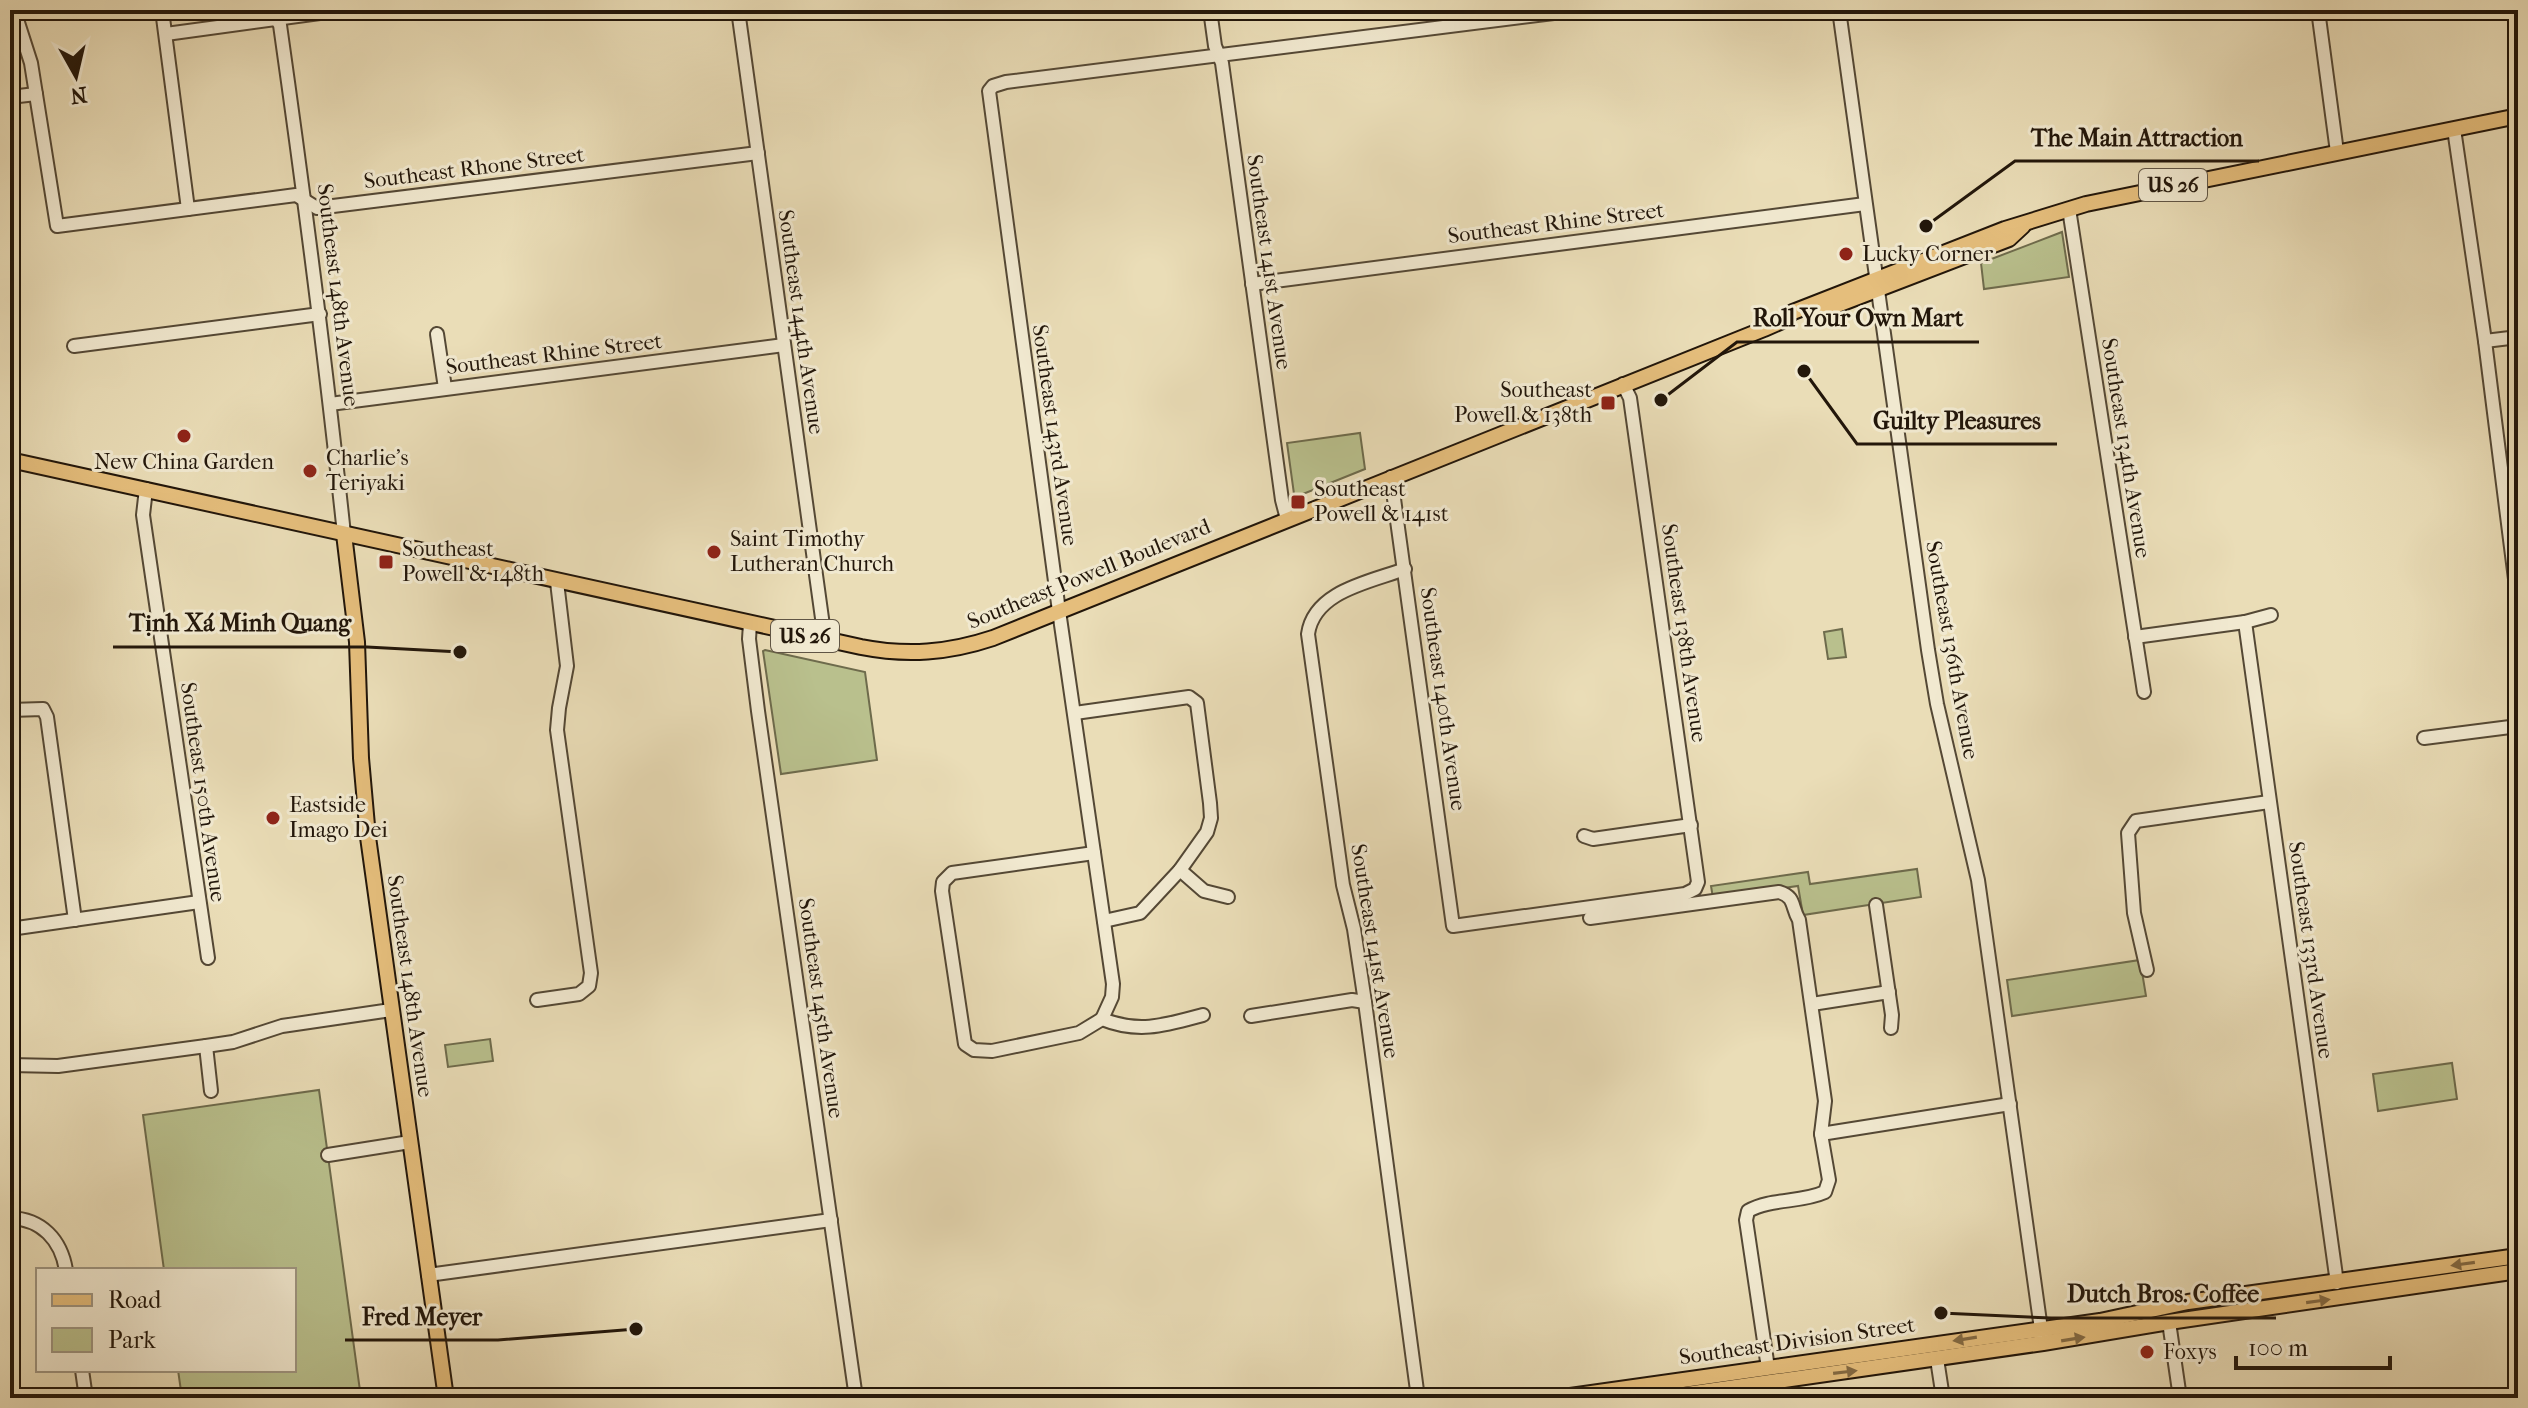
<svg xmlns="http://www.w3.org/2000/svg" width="2528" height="1408" viewBox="0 0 2528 1408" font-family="'IM FELL French Canon',serif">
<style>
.green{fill:#b9c08d;stroke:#6e6b4c;stroke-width:2}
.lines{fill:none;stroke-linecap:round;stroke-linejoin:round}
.minor-casing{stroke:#544835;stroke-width:16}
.major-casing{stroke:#22160a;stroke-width:18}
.minor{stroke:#f1e9d0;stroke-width:12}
.major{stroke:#e5be7c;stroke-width:14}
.oneway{fill:#846a43}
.poi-dot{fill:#8f2418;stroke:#f1e9d0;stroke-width:3}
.labels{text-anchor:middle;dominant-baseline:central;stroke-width:6;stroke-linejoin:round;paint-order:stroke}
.shield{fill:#f1e9d0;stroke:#605545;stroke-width:2}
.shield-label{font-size:20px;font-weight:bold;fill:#22160a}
.street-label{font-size:22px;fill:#22160a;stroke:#f1e9d0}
.poi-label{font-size:22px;fill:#22160a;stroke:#f1e9d0;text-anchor:start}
.leader{fill:none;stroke:#22160a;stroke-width:3}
.callout-dot{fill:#22160a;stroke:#f1e9d0;stroke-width:3}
.callout-label{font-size:24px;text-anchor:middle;font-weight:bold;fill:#22160a;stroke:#f1e9d0;stroke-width:6;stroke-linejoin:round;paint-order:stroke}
</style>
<rect width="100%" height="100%" fill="#eaddb7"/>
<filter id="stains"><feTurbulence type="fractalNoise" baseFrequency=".0025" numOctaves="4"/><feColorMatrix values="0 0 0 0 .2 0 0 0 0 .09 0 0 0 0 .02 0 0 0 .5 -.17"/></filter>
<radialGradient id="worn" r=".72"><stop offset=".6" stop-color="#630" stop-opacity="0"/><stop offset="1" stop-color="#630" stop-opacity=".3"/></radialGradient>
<!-- green -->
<g class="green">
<path d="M2062 232 2069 277 1984 289 1981 263Z"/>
<path d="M1360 433 1365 469 1303 494H1294L1287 443Z"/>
<path d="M1842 629 1846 657 1828 659 1824 632Z"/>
<path d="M765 650 865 672 877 760 781 774 763 651Z"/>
<path d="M1917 869 1921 897 1803 915 1798 886 1713 898 1711 886 1808 872 1810 884Z"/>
<path d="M2140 960 2146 996 2012 1016 2007 980Z"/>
<path d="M490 1039 493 1061 448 1067 445 1045Z"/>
<path d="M2452 1063 2457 1099 2378 1111 2373 1074Z"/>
<path d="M319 1090 361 1398H182L178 1370H294V1270H164L143 1115Z"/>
</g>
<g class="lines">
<defs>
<g id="minor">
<path d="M14 10 31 63 57 226 296 195 317 208 758 153"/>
<path d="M162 10 188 209"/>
<path d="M271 10 280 25C304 194 326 364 344 534"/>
<path d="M738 10 825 640"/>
<path d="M1210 10 1215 46 1222 63 1282 500 1287 519"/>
<path d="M1839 10 1928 650 1937 704 1978 880 2042 1336"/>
<path d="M2318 10 2337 152"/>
<path d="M166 34 342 10"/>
<path d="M10 97 36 94"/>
<path d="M2454 129 2485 341 2517 595"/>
<path d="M2069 209 2144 692"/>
<path d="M1252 284 1865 204"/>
<path d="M437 334 445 388"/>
<path d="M2485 341 2518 337"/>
<path d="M74 346 320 314"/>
<path d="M330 404 784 345"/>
<path d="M1391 477 1453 926 1685 894 1695 889 1698 882 1630 398 1623 384"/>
<path d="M146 489 143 515 208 958"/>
<path d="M1405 569C1370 582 1314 591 1308 634L1343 885 1354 929 1365 1002 1418 1398"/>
<path d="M2245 622 2337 1283"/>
<path d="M750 624 749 639 758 711 856 1398"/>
<path d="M2135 637 2245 622 2271 615"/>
<path d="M10 710 43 709 47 717 75 920"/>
<path d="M1075 713 1189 697 1197 703 1210 803 1211 818 1207 832 1180 870 1140 913 1104 921"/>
<path d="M2424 738 2518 726"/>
<path d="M1584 836 1593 839 1691 825"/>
<path d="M1094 853 952 873 943 882 942 891 965 1044 974 1050 992 1051 1079 1033 1102 1019C1139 1034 1166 1025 1203 1015"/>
<path d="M1180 870 1204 891 1228 897"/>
<path d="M1876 905 1892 1015 1891 1028"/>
<path d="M1590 918 1779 892C1796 897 1791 907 1799 920L1825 1101 1821 1134 1829 1180 1825 1192C1801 1203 1771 1198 1748 1211L1746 1220 1768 1368"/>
<path d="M10 929 199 902"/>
<path d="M2147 970 2134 913 2128 833 2136 821 2269 802"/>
<path d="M537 1000 579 994 589 986 591 973 557 730 559 708 567 666 557 582"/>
<path d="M1812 1004 1889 992"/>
<path d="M1251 1016 1352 1000 1365 1002"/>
<path d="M1102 1019 1112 997 1113 984 1059 611 989 91 993 86 1006 82 1578 10"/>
<path d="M206 1046 211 1091"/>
<path d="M10 1065 58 1066 206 1046 233 1042 282 1026 391 1010"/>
<path d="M1821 1134 2010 1104"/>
<path d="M328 1155 410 1142"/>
<path d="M10 1218C42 1219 61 1240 66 1270"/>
<path d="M428 1275 831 1220"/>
<path d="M2169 1322 2180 1398"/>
<path d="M1937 1359 1943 1398"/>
<path d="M82 1370 86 1398"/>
</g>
<g id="major">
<path d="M1819 312 2009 239 2023 226"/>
<path d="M10 460 861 647C907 656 948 653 993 638L1764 329 1780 322 1793 312 2005 229 2086 204 2518 116"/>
<path d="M344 534 357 642 361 758 368 837 446 1398"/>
<path d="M1556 1398 2100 1321 2188 1302 2518 1256"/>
<path d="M1659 1398 2043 1343 2169 1322 2518 1271"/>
</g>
</defs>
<!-- minor casing -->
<use href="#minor" class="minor-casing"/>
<!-- major casing -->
<use href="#major" class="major-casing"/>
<!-- minor -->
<use href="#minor" class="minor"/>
<!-- major -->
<use href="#major" class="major"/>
</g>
<!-- one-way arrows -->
<defs><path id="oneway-solid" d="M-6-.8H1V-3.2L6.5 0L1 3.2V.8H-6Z" transform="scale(2)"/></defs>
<g class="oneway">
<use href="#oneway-solid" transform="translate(2463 1264) rotate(172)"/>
<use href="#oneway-solid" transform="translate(2318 1301) rotate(-8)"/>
<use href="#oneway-solid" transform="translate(1965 1339) rotate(171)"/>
<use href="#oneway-solid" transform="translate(2073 1339) rotate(-9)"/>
<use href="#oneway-solid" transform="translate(1845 1372) rotate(-7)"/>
</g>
<!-- markers -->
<g class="poi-dot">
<circle cx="1846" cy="254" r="8"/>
<rect x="1600" y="395" width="16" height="16" rx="4"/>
<circle cx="184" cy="436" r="8"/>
<circle cx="310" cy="471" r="8"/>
<rect x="1290" y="494" width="16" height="16" rx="4"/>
<circle cx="714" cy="552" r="8"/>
<rect x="378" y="554" width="16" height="16" rx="4"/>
<circle cx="273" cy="818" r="8"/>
<circle cx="2147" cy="1352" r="8"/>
</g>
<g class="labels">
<!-- shield labels -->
<g class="shield">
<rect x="2139" y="169" width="68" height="32" rx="6"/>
<rect x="771" y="620" width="68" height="32" rx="6"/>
</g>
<g class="shield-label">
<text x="2173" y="185">US 26</text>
<text x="805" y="636">US 26</text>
</g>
<!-- street labels -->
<g class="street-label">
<text transform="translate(474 168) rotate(-7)">Southeast Rhone Street</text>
<text transform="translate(1556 223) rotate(-7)">Southeast Rhine Street</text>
<text transform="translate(1269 262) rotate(82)">Southeast 141st Avenue</text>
<text transform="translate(338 295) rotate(83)">Southeast 148th Avenue</text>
<text transform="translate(801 322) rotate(82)">Southeast 144th Avenue</text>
<text transform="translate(554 354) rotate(-7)">Southeast Rhine Street</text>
<text transform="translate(1055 435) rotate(82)">Southeast 143rd Avenue</text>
<text transform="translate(2126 448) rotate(81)">Southeast 134th Avenue</text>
<text transform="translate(1089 574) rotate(-22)">Southeast Powell Boulevard</text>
<text transform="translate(1684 633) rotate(82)">Southeast 138th Avenue</text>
<text transform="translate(1952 650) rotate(80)">Southeast 136th Avenue</text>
<text transform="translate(1443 699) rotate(82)">Southeast 140th Avenue</text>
<text transform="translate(203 792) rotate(82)">Southeast 150th Avenue</text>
<text transform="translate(2311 950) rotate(82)">Southeast 133rd Avenue</text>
<text transform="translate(1375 951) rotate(81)">Southeast 141st Avenue</text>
<text transform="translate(410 986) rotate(82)">Southeast 148th Avenue</text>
<text transform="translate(821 1008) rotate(82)">Southeast 145th Avenue</text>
<text transform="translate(1797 1341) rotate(-8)">Southeast Division Street</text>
</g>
<!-- poi labels -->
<g class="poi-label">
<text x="1862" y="254">Lucky Corner</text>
<text x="1592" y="390" text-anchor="end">Southeast<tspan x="1592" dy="25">Powell &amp; 138th</tspan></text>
<text x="326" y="458">Charlie's<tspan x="326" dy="25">Teriyaki</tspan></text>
<text x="184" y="462" text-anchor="middle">New China Garden</text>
<text x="1314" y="489">Southeast<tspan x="1314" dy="25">Powell &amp; 141st</tspan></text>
<text x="730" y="539">Saint Timothy<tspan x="730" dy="25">Lutheran Church</tspan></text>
<text x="402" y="549">Southeast<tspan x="402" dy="25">Powell &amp; 148th</tspan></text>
<text x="289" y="805">Eastside<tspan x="289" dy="25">Imago Dei</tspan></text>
<text x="2163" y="1352">Foxys</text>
</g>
</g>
<!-- callouts -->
<path class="leader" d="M1926 226L2015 161H2259M1661 400L1737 342H1979M1804 371L1857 444H2057M460 652L367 647H113M1941 1313L2051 1318H2276M636 1329L498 1340H345"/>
<g class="callout-dot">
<circle cx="1926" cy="226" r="8"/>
<circle cx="1661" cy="400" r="8"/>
<circle cx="1804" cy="371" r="8"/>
<circle cx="460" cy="652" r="8"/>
<circle cx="1941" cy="1313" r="8"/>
<circle cx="636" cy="1329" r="8"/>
</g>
<g class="callout-label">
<text x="2137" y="146">The Main Attraction</text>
<text x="1858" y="326">Roll Your Own Mart</text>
<text x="1957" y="429">Guilty Pleasures</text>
<text x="240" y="631">Tịnh Xá Minh Quang</text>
<text x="2163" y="1302">Dutch Bros. Coffee</text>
<text x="422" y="1325">Fred Meyer</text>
</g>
<!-- margin -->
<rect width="2528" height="1408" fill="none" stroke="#eaddb7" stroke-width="40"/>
<rect x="12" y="12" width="2504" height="1384" fill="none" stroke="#22160a" stroke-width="4"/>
<rect x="20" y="20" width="2488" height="1368" fill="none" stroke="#22160a" stroke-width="2"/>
<!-- legend -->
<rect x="36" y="1268" width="260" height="104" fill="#f1e9d0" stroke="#9e9581" stroke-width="2"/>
<rect x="52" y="1294" width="40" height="12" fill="#e5be7c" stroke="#9e9581" stroke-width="2"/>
<text x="108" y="1308" font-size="24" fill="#22160a">Road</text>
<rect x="52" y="1328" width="40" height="24" fill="#b9c08d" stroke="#9e9581" stroke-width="2"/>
<text x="108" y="1348" font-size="24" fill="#22160a">Park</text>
<!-- north arrow -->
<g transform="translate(76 76) rotate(172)" stroke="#f1e9d0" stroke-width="6" paint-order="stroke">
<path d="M0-6L14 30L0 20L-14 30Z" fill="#22160a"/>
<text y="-12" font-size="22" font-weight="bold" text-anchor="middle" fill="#22160a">N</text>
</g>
<!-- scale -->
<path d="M2236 1356v12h154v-12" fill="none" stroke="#22160a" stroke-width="4"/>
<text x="2248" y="1356" font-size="24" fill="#22160a" stroke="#f1e9d0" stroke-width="6" paint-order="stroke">100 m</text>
<rect width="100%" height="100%" filter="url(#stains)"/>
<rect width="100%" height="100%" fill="url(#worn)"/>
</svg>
